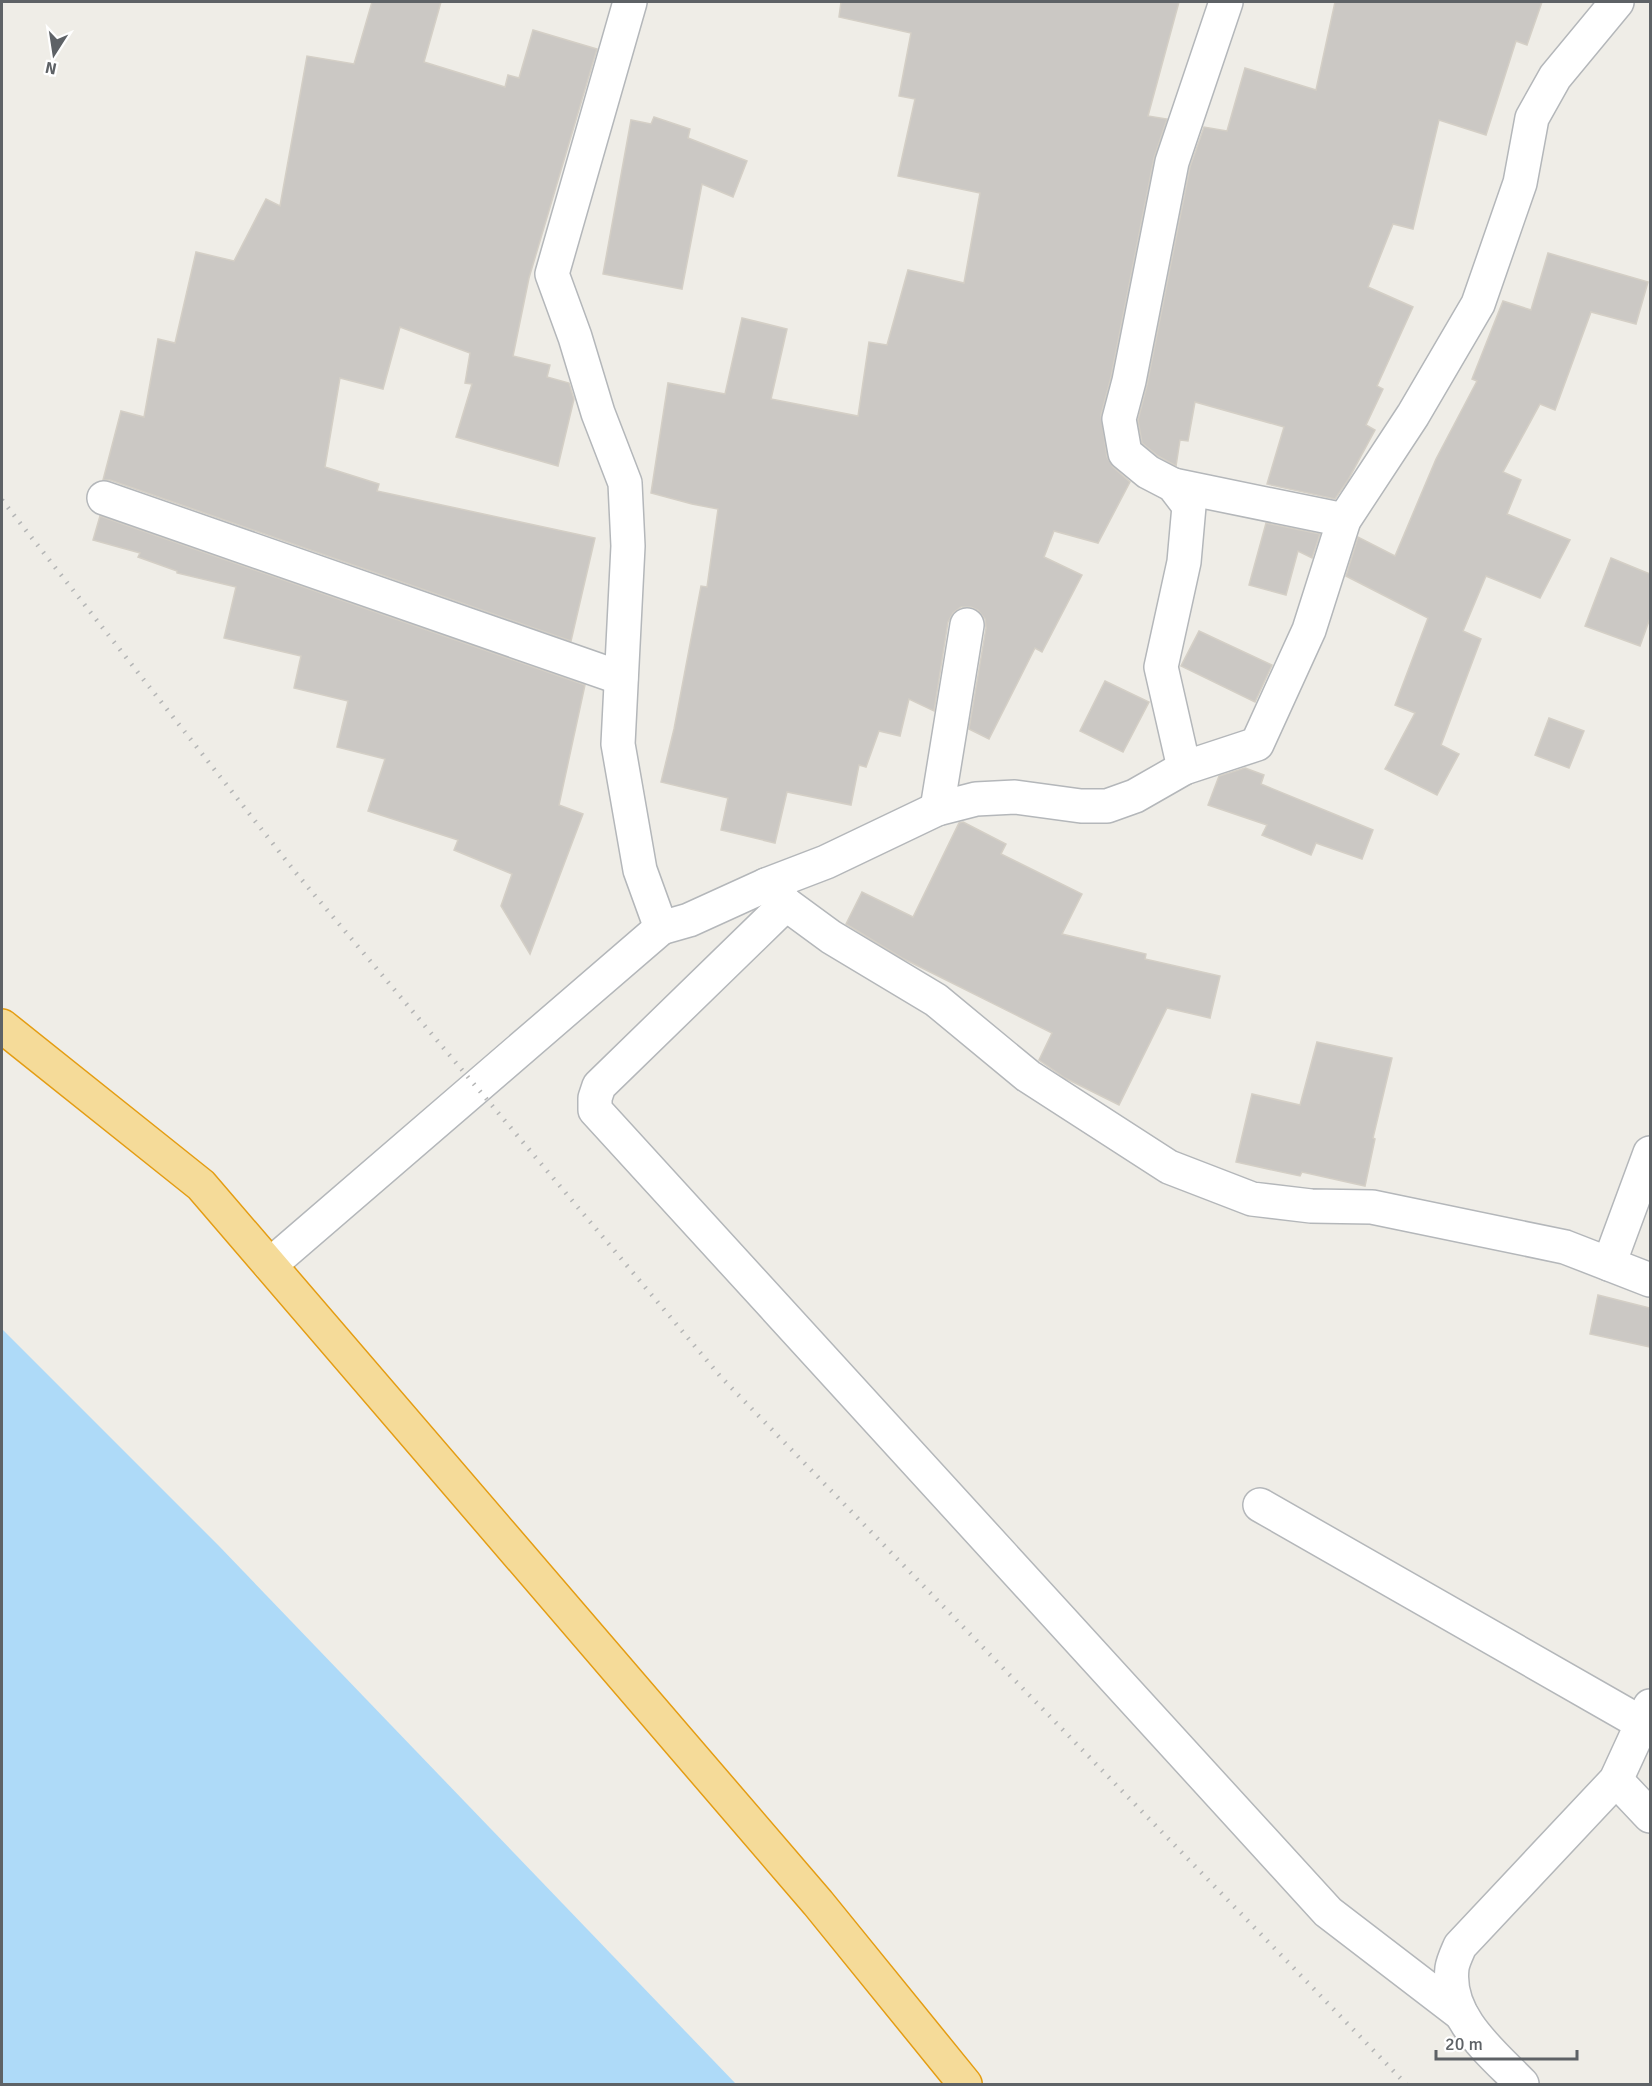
<svg xmlns="http://www.w3.org/2000/svg" width="1652" height="2086" viewBox="0 0 1652 2086" font-family="Signika,sans-serif">
<style>
.water{fill:#aedaf8}
.building{fill:#cbc8c4;stroke:#d4cfc6;stroke-width:1.5}
.lines{fill:none;stroke-linecap:round;stroke-linejoin:round}
.minor-casing{stroke:#b4b7ba;stroke-width:36}
.highway-casing{stroke:#e49d13;stroke-width:36}
.minor{stroke:#fff;stroke-width:33}
.highway{stroke:#f5db99;stroke-width:33}
.rail{stroke:#b5b6b6;stroke-width:4.5;stroke-dasharray:1.5 8;stroke-linecap:butt}
</style>
<rect width="100%" height="100%" fill="#efede7"/>
<!-- water -->
<path class="water" d="M2 1329 219 1546 736 2084H2Z"/>
<!-- building -->
<g class="building">
<path d="M372 2H441L424 62 505 87 508 75 519 78 533 30 597 49 529 278 513 356 550 365 547 377 569 383 574 399 558 466 456 437 472 384 465 383 470 353 400 327 383 389 340 378 325 467 379 484 377 491 595 538 571 641 110 480H103L121 411 144 417 158 339 175 343 196 252 234 261 266 199 280 206 307 56 354 64Z"/>
<path d="M841 2H1179L1148 116 1167 119 1154 158 1111 377 1101 415 1107 457 1113 467 1130 482 1098 543 1054 531 1044 557 1082 575 1042 652 1035 648 989 739 969 729 986 628 985 619 978 610 971 607H961L953 613 948 622 934 711 909 699 900 736 879 731 866 767 859 765 851 805 787 792 775 843 721 830 728 798 661 782 674 729 701 586 707 587 718 509 692 504 651 493 668 383 725 394 742 318 787 329 771 399 858 416 869 342 887 345 908 270 964 283 980 193 898 176 915 99 899 96 911 33 839 17Z"/>
<path d="M1335 2H1542L1527 45 1516 41 1486 135 1439 120 1413 229 1393 224 1368 287 1413 307 1377 386 1383 389 1366 425 1375 430 1348 480 1335 499 1267 484 1284 427 1195 402 1188 441 1180 440 1176 466 1158 456 1142 443 1138 420 1147 385 1190 167 1204 127 1227 131 1245 68 1316 90Z"/>
<path d="M654 117 690 129 688 138 747 161 733 197 702 184 682 289 603 274 631 120 651 124Z"/>
<path d="M1548 253 1648 282 1636 324 1591 312 1555 410 1540 404 1503 472 1521 480 1507 514 1570 540 1540 598 1486 576 1463 631 1481 639 1441 745 1459 754 1437 795 1385 769 1415 713 1395 705 1428 618 1346 576 1358 537 1395 556 1436 459 1477 381 1472 379 1503 301 1531 310Z"/>
<path d="M100 516 585 685 559 805 583 814 530 954 501 906 512 874 454 850 458 840 368 811 385 759 337 747 348 701 294 688 301 656 224 638 236 587 177 573V571L138 557 140 553 93 540Z"/>
<path d="M1266 523 1320 534 1312 558 1298 551 1286 595 1249 585Z"/>
<path d="M1611 558 1650 574V618L1640 646 1585 626Z"/>
<path d="M1199 631 1272 665 1255 702 1181 666Z"/>
<path d="M1105 681 1149 702 1123 752 1080 731Z"/>
<path d="M1549 718 1584 731 1569 768 1535 755Z"/>
<path d="M1245 768 1264 775 1261 784 1373 830 1362 859 1316 843 1311 855 1262 835 1267 825 1208 805 1219 776Z"/>
<path d="M963 822 1006 844 1001 854 1082 894 1062 934 1146 954 1145 959 1220 976 1210 1018 1167 1008 1119 1105 1065 1078 1039 1060 1052 1033 902 958 846 924 862 892 913 917 959 823Z"/>
<path d="M1317 1042 1392 1058 1373 1138 1375 1139 1365 1186 1302 1172 1300 1176 1236 1162 1252 1094 1300 1105Z"/>
<path d="M1598 1295 1650 1308V1347L1590 1334Z"/>
</g>
<g class="lines">
<defs>
<g id="minor">
<path d="M630 2 552 274 575 337 598 413 625 483 628 546 618 744 640 870 661 928 689 920 766 885 786 904 831 937 936 1000 1028 1076 1169 1167 1252 1199 1311 1206 1372 1207 1565 1247 1650 1280"/>
<path d="M1173 485 1344 520"/>
<path d="M104 498 621 678"/>
<path d="M1184 768 1161 667 1184 562 1189 506 1173 485 1148 472 1125 453 1119 419 1129 381 1172 162 1226 2"/>
<path d="M937 809 967 625"/>
<path d="M766 885 826 862 937 809 976 799 1015 797 1081 806H1107L1135 796 1184 768 1257 744 1309 630 1344 520 1413 415 1478 304 1520 183 1532 118 1555 77 1617 2"/>
<path d="M786 904 599 1086 595 1098V1110L1328 1912 1461 2014"/>
<path d="M1609 1264 1650 1153"/>
<path d="M270 1265 661 928"/>
<path d="M1260 1505 1643 1724"/>
<path d="M1616 1780 1650 1816"/>
<path d="M1522 2084C1492 2053 1446 2017 1452 1968 1453 1961 1457 1953 1460 1946L1616 1780 1650 1706"/>
</g>
<path id="highway" d="M2 1026 201 1185 818 1903 965 2084"/>
</defs>
<!-- minor casing -->
<use href="#minor" class="minor-casing"/>
<!-- highway casing -->
<use href="#highway" class="highway-casing"/>
<!-- minor -->
<use href="#minor" class="minor"/>
<!-- highway -->
<use href="#highway" class="highway"/>
<!-- rail -->
<path class="rail" d="M2 500 296 873 720 1376 1406 2084"/>
</g>
<!-- border -->
<rect width="1652" height="2086" fill="none" stroke="#5e6266" stroke-width="6"/>
<!-- north arrow -->
<g transform="translate(54 54) rotate(192)" stroke="#ffffff" stroke-width="4.5" paint-order="stroke">
<path d="M0-4.5L10 22L0 15L-10 22Z" fill="#5e6266"/>
<text y="-9" font-size="16" font-weight="bold" text-anchor="middle" fill="#5e6266">N</text>
</g>
<!-- scale -->
<path d="M1436 2050v9h141v-9" fill="none" stroke="#5e6266" stroke-width="3"/>
<text x="1445" y="2050" font-size="18" fill="#5e6266" stroke="#ffffff" stroke-width="4.5" paint-order="stroke">20 m</text>
</svg>
